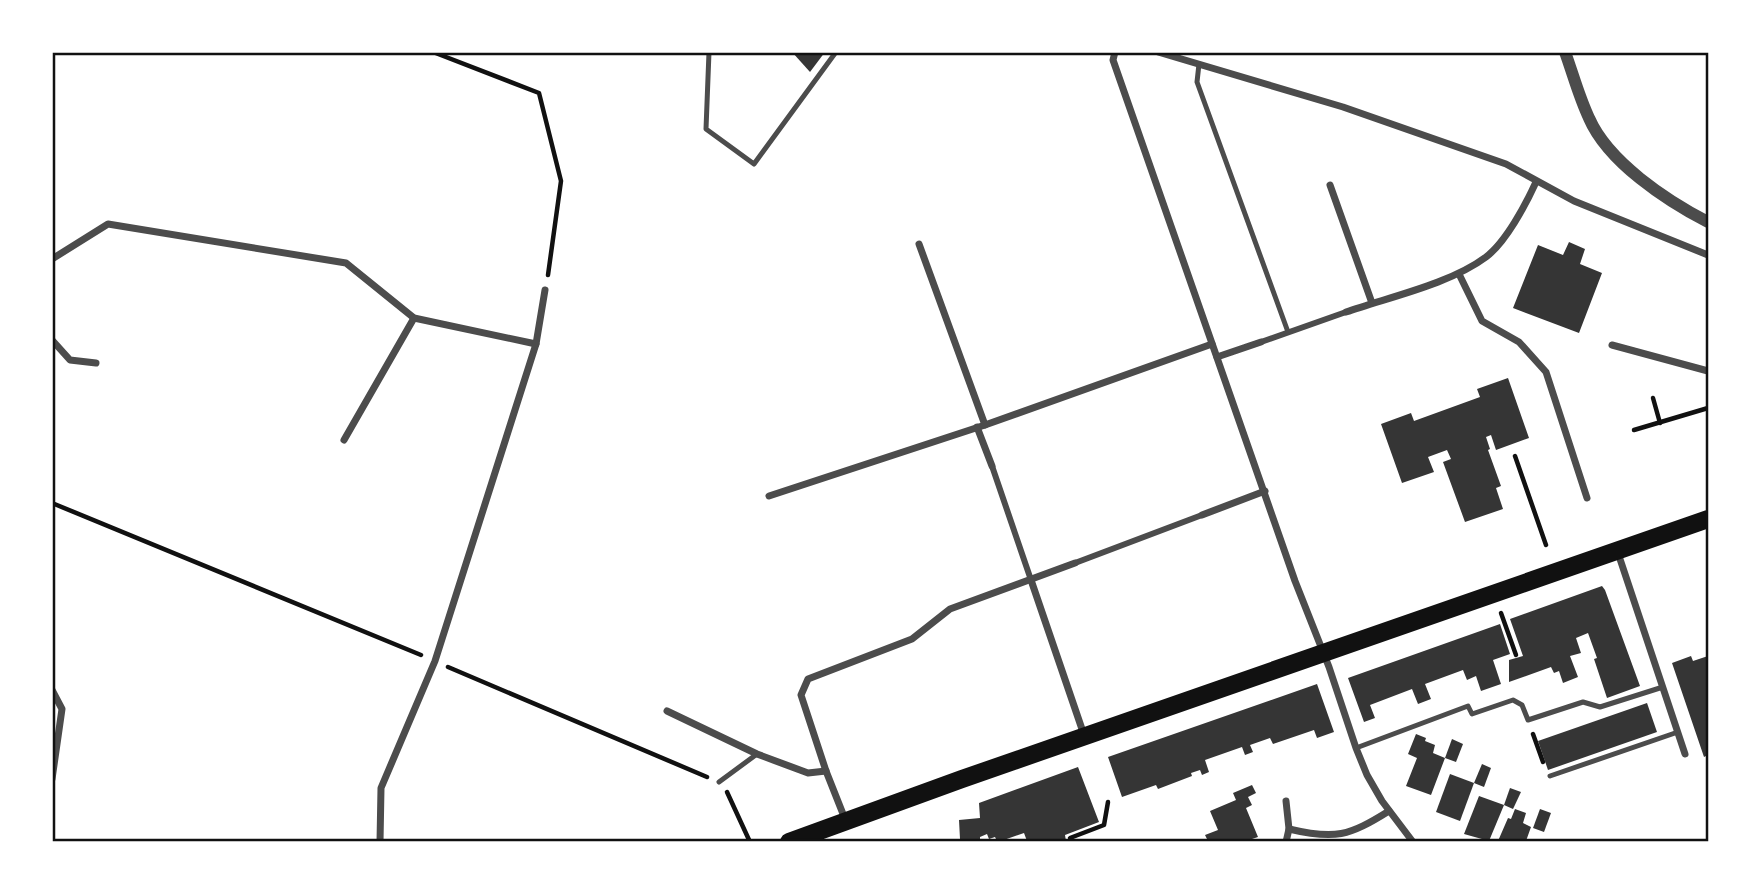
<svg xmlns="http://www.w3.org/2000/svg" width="1761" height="894" viewBox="0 0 1761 894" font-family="'Libre Baskerville',serif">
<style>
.building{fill:#353535}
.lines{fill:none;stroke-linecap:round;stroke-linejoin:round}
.path{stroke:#111;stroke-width:4.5}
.service{stroke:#4c4c4c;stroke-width:5}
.pedestrian{stroke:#4c4c4c;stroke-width:6}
.minor{stroke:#4c4c4c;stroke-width:7}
.tertiary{stroke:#4c4c4c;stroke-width:12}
.primary{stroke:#111;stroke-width:18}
.neatline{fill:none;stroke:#111;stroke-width:2.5}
</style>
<rect width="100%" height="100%" fill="#fff"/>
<!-- building -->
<g class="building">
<path d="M792 52H825L810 72Z"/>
<path d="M1569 242 1585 249 1580 264 1602 273 1579 333 1513 308 1538 245 1563 255Z"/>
<path d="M1508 378 1529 438 1496 450 1491 435 1486 437 1490 449 1488 450 1501 486 1496 488 1503 509 1465 522 1443 462 1451 459 1447 450 1428 457 1434 472 1402 483 1381 424 1411 413 1414 421 1480 397 1477 389Z"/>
<path d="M1602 586 1605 590 1640 686 1607 698 1594 659 1597 658 1588 633 1576 638 1581 653 1570 656 1578 677 1563 683 1559 671 1554 673 1551 667 1509 682V660L1523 656 1510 619Z"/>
<path d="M1500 624 1510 654 1493 660 1501 684 1481 691 1476 676 1467 680 1463 670 1425 684 1431 699 1418 704 1412 689 1370 705 1375 718 1364 722 1348 678Z"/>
<path d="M1691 656 1693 661 1708 656V755L1704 757 1672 663Z"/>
<path d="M1317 684 1334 732 1317 738 1314 730 1273 744 1270 738 1250 745 1253 752 1245 755 1242 747 1205 760 1209 772 1202 775 1200 770 1191 773 1192 776 1158 789 1156 785 1122 797 1108 757Z"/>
<path d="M1647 703 1657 732 1548 770 1538 741Z"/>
<path d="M1416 734 1426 738 1425 741 1435 745 1433 753 1445 758 1431 795 1406 786 1417 758 1408 754Z"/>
<path d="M1452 739 1463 744 1456 762 1445 758Z"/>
<path d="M1482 764 1491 768 1484 787 1474 783Z"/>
<path d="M1078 767 1099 822 1065 835 1066 841H1027L1024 833 1001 841H997L995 837 989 839 987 834 980 837V841L960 839 959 820 980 818 979 803Z"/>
<path d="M1450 774 1474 783 1460 821 1436 812Z"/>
<path d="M1252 785 1256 793 1248 797 1252 805 1246 808 1258 837 1246 841H1208L1205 835 1218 830 1210 811 1236 800 1233 793Z"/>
<path d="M1510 788 1521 792 1513 809 1504 805Z"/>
<path d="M1479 796 1504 805 1489 841 1464 834Z"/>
<path d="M1515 809 1526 813 1523 823 1531 827 1526 841H1498L1508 818 1511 819Z"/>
<path d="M1540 809 1551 813 1544 832 1533 828Z"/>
</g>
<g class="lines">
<!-- path -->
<g class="path">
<path d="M433 52 539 93 561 181 548 275"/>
<path d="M1653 398 1660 423"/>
<path d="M1634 430 1708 408"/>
<path d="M1515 456 1546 545"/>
<path d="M52 503 421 655"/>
<path d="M1501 613 1516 655"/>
<path d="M448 667 707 777"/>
<path d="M1533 734 1543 762"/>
<path d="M727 792 750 842"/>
<path d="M1070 838 1104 825 1108 802"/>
</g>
<!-- service -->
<g class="service">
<path d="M709 52 706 129 754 164 836 52"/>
<path d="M1199 64 1197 82 1288 332"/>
<path d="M1356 748 1468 706 1472 714 1513 700 1522 705 1528 720 1583 702 1600 707 1663 687"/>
<path d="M1550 776 1678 732"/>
<path d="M719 782 757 754"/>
</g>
<!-- pedestrian -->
<g class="pedestrian">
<path d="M1261 342 1346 312"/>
<path d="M992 466 1031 580"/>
<path d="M1075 563 1202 515"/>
</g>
<!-- minor -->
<g class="minor">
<path d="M1115 52 1113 60 1295 581 1329 667 1356 748 1367 775 1382 801 1413 842"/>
<path d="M1158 52 1343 107 1506 164 1574 201 1708 255"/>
<path d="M1330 185 1372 303"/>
<path d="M919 244 985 425"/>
<path d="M52 259 108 224 346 263 414 318 536 344"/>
<path d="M1459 274 1482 321 1519 342 1546 372 1587 498"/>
<path d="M1346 312C1389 297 1450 284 1486 257 1506 242 1526 204 1536 182"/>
<path d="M52 340 70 360 96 363"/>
<path d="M1612 345 1708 371"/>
<path d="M1217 357 1261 342"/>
<path d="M977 427 992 466"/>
<path d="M344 440 414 318"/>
<path d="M769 496 985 425 1212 344"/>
<path d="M1202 515 1265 491"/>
<path d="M1618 553 1685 754"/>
<path d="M1031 580 1084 735"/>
<path d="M52 690 62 709 52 779"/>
<path d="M667 711 757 754 808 773 826 771"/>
<path d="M845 819 826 771 801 695 808 679 912 639 950 609 1075 563"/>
<path d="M1289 829C1335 840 1349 836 1389 811"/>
<path d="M380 842 381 788 435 661 536 344 545 290"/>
<path d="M1286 842 1289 829 1286 801"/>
</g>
<!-- tertiary -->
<path class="tertiary" d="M1565 52C1573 74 1579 97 1589 118 1608 162 1667 201 1708 222"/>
<!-- primary -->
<path class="primary" d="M789 842 962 779 1708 519"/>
</g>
<!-- border -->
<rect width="1761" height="894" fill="none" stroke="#ffffff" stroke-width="108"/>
<rect x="54" y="54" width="1653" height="786" class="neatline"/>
</svg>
